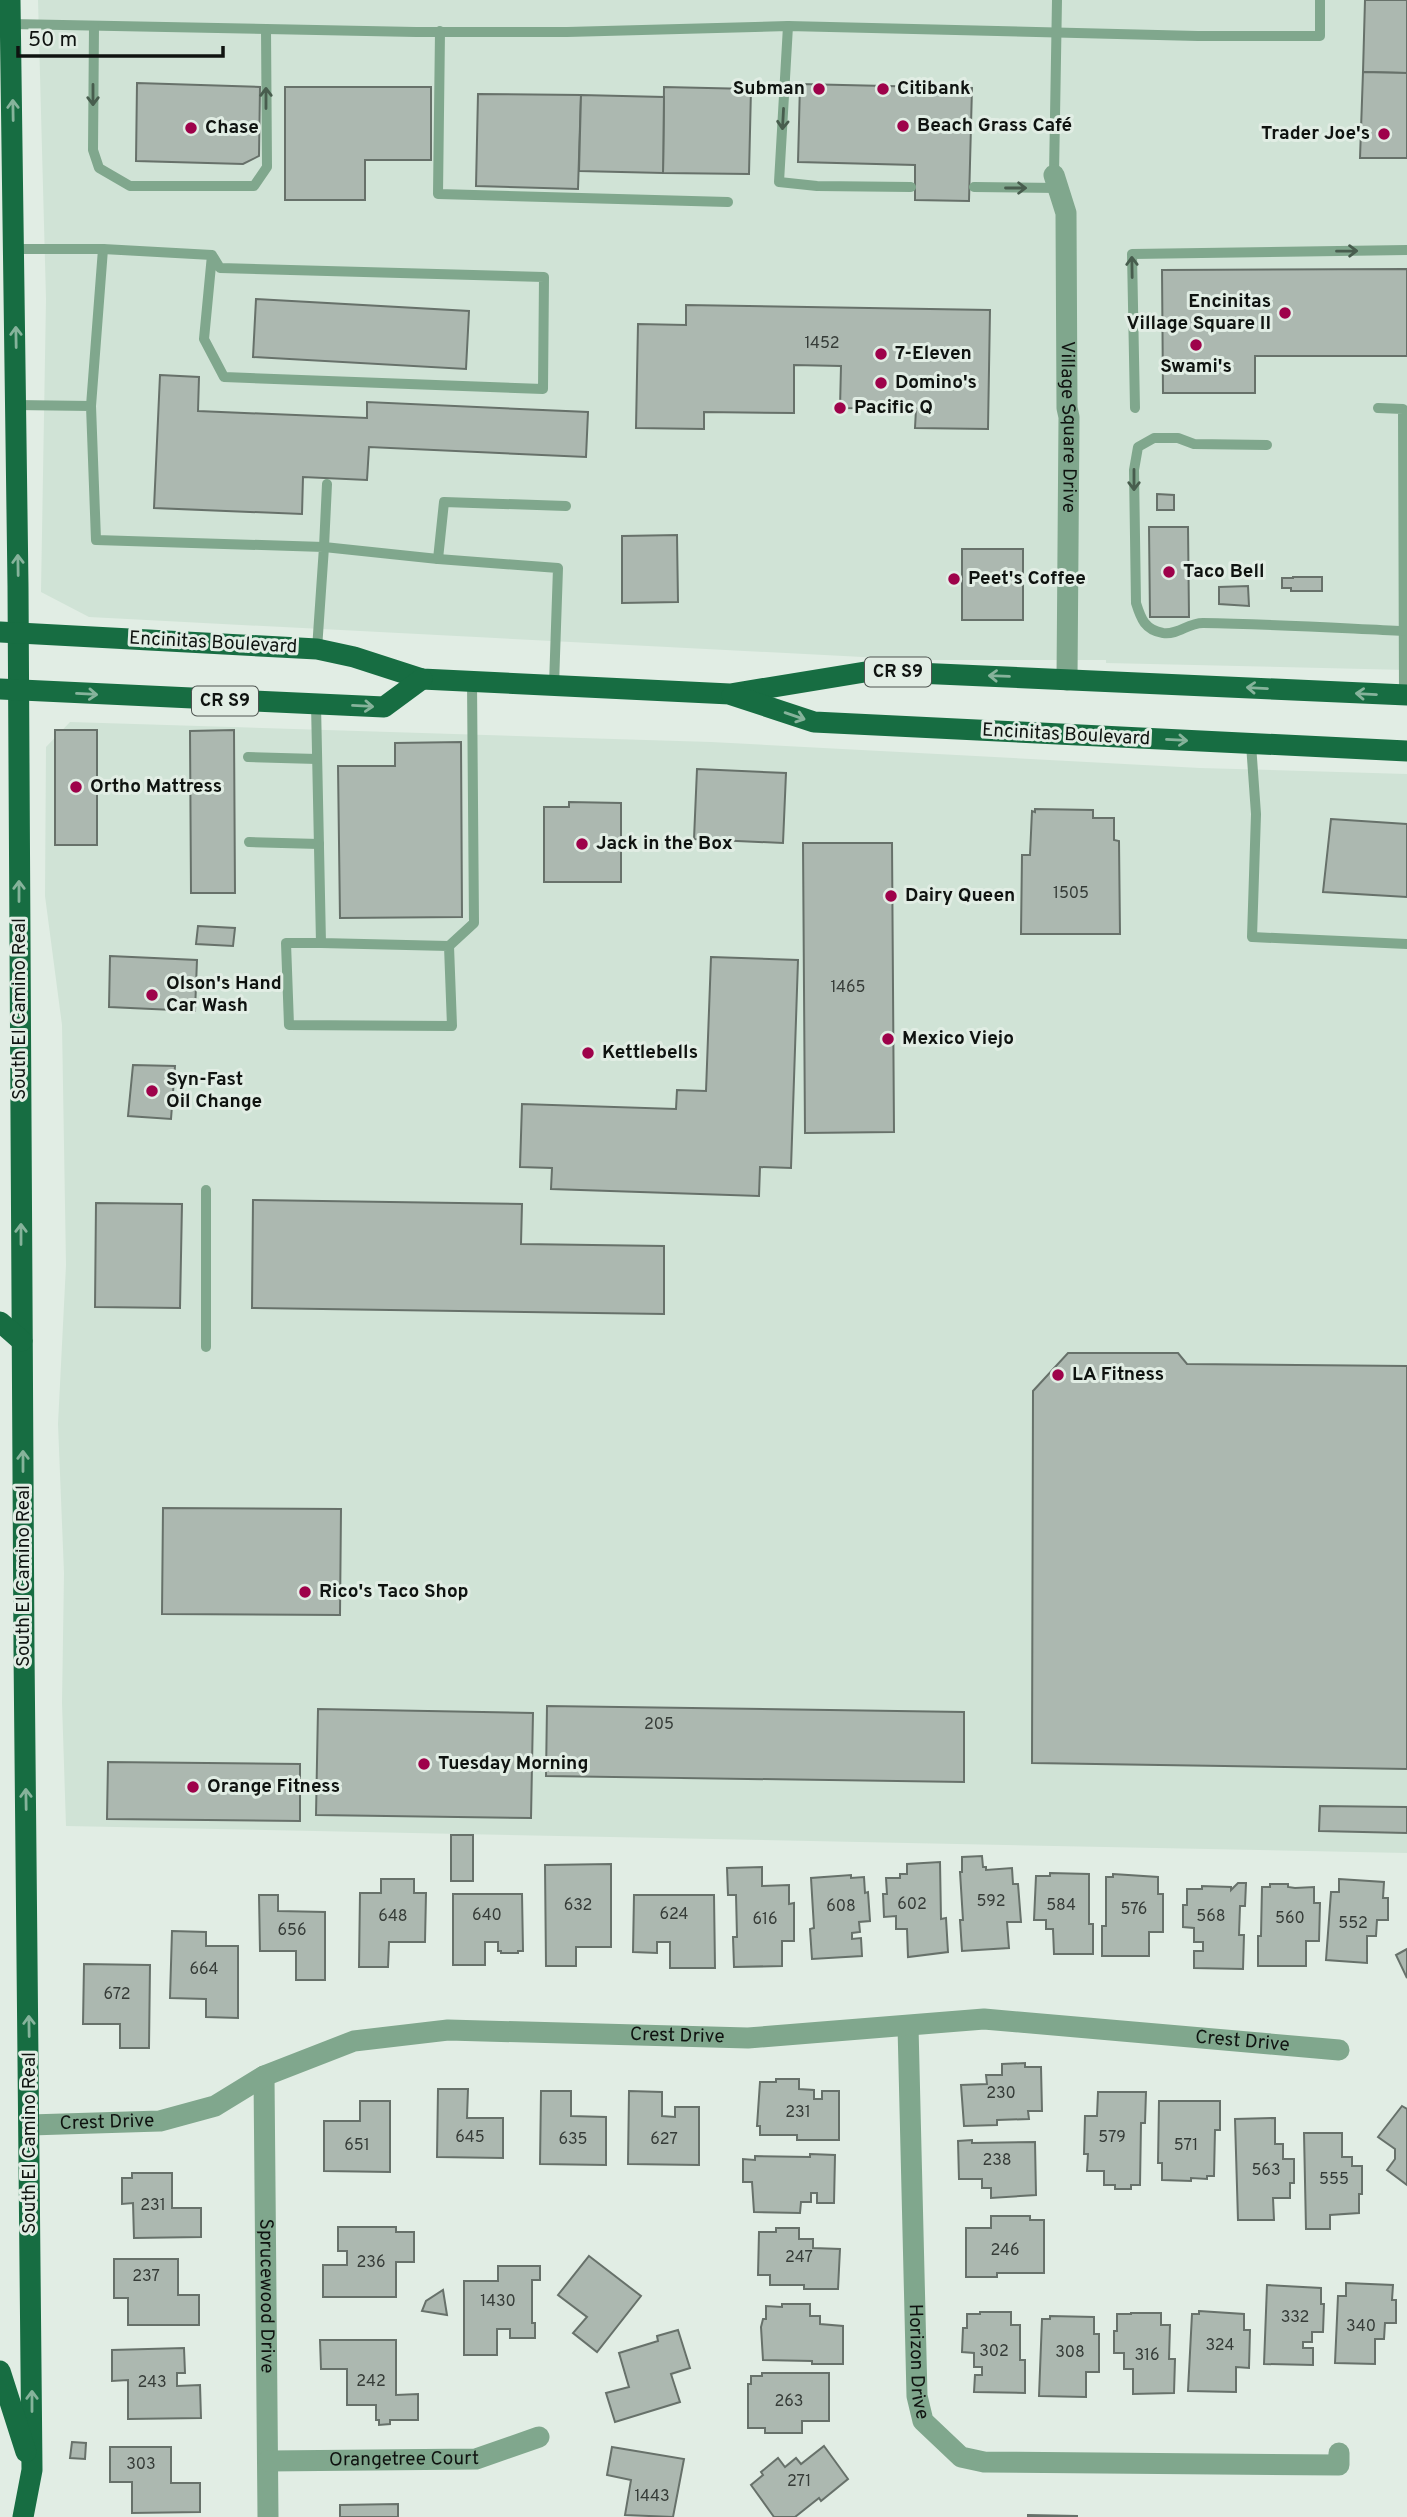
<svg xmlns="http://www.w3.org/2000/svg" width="1407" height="2517" viewBox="0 0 1407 2517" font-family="Overpass,sans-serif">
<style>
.built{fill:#d0e3d6}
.building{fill:#acb8b0;stroke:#67716a;stroke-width:2}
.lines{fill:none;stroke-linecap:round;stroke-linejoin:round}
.lane{stroke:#80a78d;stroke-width:10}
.street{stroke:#80a78d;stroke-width:21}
.primary{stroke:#176d42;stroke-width:21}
.oneway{stroke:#485d4e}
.oneway2{stroke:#86b39b}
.poi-dot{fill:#9e024a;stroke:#e1ede4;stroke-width:2.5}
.labels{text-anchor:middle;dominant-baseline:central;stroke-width:6;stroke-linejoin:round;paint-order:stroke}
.number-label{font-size:16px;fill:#363c38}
.shield{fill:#e1ede4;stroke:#4e5450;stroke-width:2}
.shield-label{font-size:18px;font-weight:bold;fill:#0f1310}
.poi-label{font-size:19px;font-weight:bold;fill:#0f1310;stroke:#e1ede4;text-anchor:start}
.street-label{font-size:19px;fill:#0f1310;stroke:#e1ede4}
</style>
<rect width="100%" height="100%" fill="#e1ede4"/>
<!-- built -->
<g class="built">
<path d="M38 0H1407V670L1106 663V660H920L89 617 41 592 46 299Z"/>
<path d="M70 722 711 742 1200 768 1407 774V1853L66 1826 62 1703 64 1573 58 1424 66 1265 62 1025 45 896 46 747Z"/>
</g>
<!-- building -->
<g class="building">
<path d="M1365 0H1407V73L1363 72Z"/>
<path d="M1363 72 1407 73V158H1360Z"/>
<path d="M137 83 260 87 259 156 243 164 136 161Z"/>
<path d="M800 84 972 88 969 201 915 200V165L798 162Z"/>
<path d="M285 87H431V160H365V200H285Z"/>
<path d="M664 87 751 89 749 174 663 173Z"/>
<path d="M478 94 581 95 578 189 476 186Z"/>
<path d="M581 95 664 97 663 173 579 171Z"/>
<path d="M1407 269V356H1255V393H1163L1162 270Z"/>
<path d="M256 299 469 311 466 369 253 357Z"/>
<path d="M686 305 990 310 988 429 915 428 916 409 840 408 841 366 794 365V413L704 412V429L636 428 638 324 686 325Z"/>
<path d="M160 375 199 377 198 411 367 418V402L588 412 586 457 369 447 367 480 303 477 302 514 154 508Z"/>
<path d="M1157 494 1174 495V510H1157Z"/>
<path d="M1149 527H1188L1189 617H1150Z"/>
<path d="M677 535 678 602 622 603V536Z"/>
<rect x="962" y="549" width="61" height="71"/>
<path d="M1293 577H1322V591H1291V588H1282V578H1293Z"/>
<path d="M1248 586 1249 606 1219 604V587Z"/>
<rect x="55" y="730" width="42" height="115"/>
<path d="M234 730 235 893H191L190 731Z"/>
<path d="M461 742 462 917 340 918 338 766H395V743Z"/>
<path d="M697 769 786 773 783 843 694 839Z"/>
<path d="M569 802 621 803V882H544V807H569Z"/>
<path d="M1035 809 1093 810V818H1114V840L1119 841 1120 934H1021L1022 855H1030L1032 811 1035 812Z"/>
<path d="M1331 819 1407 824V897L1323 892Z"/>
<path d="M803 843H892L894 1132 805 1133Z"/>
<path d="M198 926 235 928 233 946 196 944Z"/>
<path d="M110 956 197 960 195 1011 109 1007Z"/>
<path d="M711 957 798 960 791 1168 760 1167 759 1196 551 1189 552 1168 520 1167 522 1104 676 1109 677 1090 706 1091Z"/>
<path d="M133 1065 175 1066 171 1119 128 1116Z"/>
<path d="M253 1200 522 1204 521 1244 664 1246V1314L252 1308Z"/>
<path d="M96 1203 182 1204 180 1308 95 1307Z"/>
<path d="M1068 1353H1178L1187 1364 1407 1366V1769L1032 1763 1033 1391Z"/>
<path d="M163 1508 341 1509 340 1615 162 1614Z"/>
<path d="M547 1706 964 1712V1782L546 1776Z"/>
<path d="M318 1709 533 1713 531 1818 316 1815Z"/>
<path d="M108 1762 300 1764V1821L107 1819Z"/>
<path d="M1320 1806 1407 1807V1833L1319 1831Z"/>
<rect x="451" y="1835" width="22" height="46"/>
<path d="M982 1856 983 1867H986V1870L1012 1868 1013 1884H1018L1021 1922H1007L1009 1948 962 1951 960 1920H963L960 1872H962V1857Z"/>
<path d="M940 1862 941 1919 946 1918 948 1952 908 1957 907 1929H896V1916L884 1917 883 1894H887L886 1878H900V1874H907V1864Z"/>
<path d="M611 1864V1947H576V1966H546L545 1865Z"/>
<path d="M762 1867V1886L789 1885V1904L794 1903V1941H782V1966L734 1967 733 1937H737L736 1895H728L727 1868Z"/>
<path d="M1050 1873 1089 1874V1924H1093V1954H1054L1053 1929H1046V1920H1034L1036 1876H1050Z"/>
<path d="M1113 1874 1158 1877V1894H1163V1932H1149V1956H1102V1926H1106V1877H1113Z"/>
<path d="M851 1875V1878L864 1877 865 1893 868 1892 870 1921 859 1922 860 1932 852 1933V1939L861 1938 862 1956 812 1959 810 1929 814 1928 811 1878Z"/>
<path d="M381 1879H414V1893H426L425 1942H389L388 1967H359L360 1893H381Z"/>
<path d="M1339 1879 1384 1882 1383 1898H1388V1920H1377L1376 1936H1367V1963L1326 1960 1331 1892H1339Z"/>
<path d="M1238 1883H1246L1245 1906H1240L1239 1935H1244L1243 1969 1194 1968V1951H1203V1942H1194V1928L1183 1927V1905H1187V1889H1202V1886L1231 1887V1890Z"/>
<path d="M1270 1884H1288V1887L1295 1888 1314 1887V1903H1320L1319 1941H1306V1966H1258V1936H1261L1262 1887H1270Z"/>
<path d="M453 1894H522L523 1951H518V1953H501V1951H498V1942H485V1965H453Z"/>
<path d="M259 1895H278V1911L325 1912V1980H296V1951H260Z"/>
<path d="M634 1895H714L715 1968H670V1942H657V1953L633 1952Z"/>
<path d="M172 1931 206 1932V1946H238V2018L206 2017V1999L170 1998Z"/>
<path d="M1407 1949V1978L1396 1955Z"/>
<path d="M84 1964 150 1965 149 2048H120V2024H83Z"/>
<path d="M1025 2063V2067H1041L1042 2111H1028L1029 2119 997 2120V2125L964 2126 961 2085 987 2084 986 2075H1002V2064Z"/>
<path d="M776 2079H799V2089L814 2090V2099H822V2091H839V2140H797V2135H760V2126H757L760 2082H776Z"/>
<path d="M438 2089H468L467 2118H503V2158L437 2157Z"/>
<path d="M541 2091H571V2116L606 2117V2165L540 2164Z"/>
<path d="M629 2091 662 2092V2116L675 2117V2107H699V2165L628 2164Z"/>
<path d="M1098 2092H1146L1145 2123H1141L1140 2185H1131V2189H1115V2185H1104V2171H1087L1088 2154H1084L1085 2116H1097Z"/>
<path d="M360 2101H390V2172L324 2171V2121H360Z"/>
<path d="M1159 2101H1220V2130H1215L1214 2176H1207V2179L1191 2178V2181L1162 2180V2163H1158Z"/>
<path d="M1402 2106 1407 2109V2185L1387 2170 1395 2159V2149L1378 2137Z"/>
<path d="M1275 2118V2144H1283V2159H1294V2183H1290V2198H1273L1274 2220H1238L1235 2119Z"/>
<path d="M1304 2133H1342V2157H1352V2166H1362V2194H1359V2213L1330 2215V2229H1306Z"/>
<path d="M972 2140V2143L1035 2142 1036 2195 991 2198V2188H982V2179H959L958 2141Z"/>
<path d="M810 2154 835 2155 834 2203H817V2193H811V2202H801L800 2213 754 2212 752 2182H743V2159L755 2160V2156L810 2157Z"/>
<path d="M132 2173H172V2208H201V2237L134 2238 133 2203 122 2204V2178H132Z"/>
<path d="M991 2216H1030V2220H1044V2273H997V2277H966V2228H991Z"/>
<path d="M338 2227H396V2232H414V2262H396V2297H323V2265H347V2251H338Z"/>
<path d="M776 2228H799V2239H813V2248L840 2249 838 2289H804V2285H770V2275H758L759 2232H776Z"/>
<path d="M589 2256 641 2296 597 2352 573 2333 587 2317 558 2295Z"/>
<path d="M114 2259H178V2295H199V2325H128V2298H114Z"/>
<path d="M498 2266H540V2280H532V2323H535V2338H510V2329H497V2355H464V2281H498Z"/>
<path d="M1346 2283 1393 2285 1392 2300H1396V2323H1385L1384 2339H1375V2364L1335 2363 1338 2296H1346Z"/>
<path d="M1267 2285 1321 2288V2304H1324L1323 2332H1312V2342H1303V2348H1313V2365L1264 2364Z"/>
<path d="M443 2290 447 2315 422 2311 426 2301Z"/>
<path d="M782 2304H810V2316H820V2324L843 2326V2364H812V2361L763 2360 761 2327 763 2319H766V2306L782 2307Z"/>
<path d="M1199 2311 1244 2314V2330H1250L1249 2368 1236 2367V2392L1188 2391 1192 2314H1199Z"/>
<path d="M980 2312H1011V2325H1020V2360H1025V2393L974 2392 975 2375H982V2367H974V2353L962 2352 963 2328H967V2314H980Z"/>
<path d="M1131 2313H1161V2325H1170L1169 2359H1175L1174 2393 1133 2394V2369H1124V2353H1114V2331H1117V2314H1131Z"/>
<path d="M1050 2316 1094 2317V2334H1099V2372H1086V2397L1039 2396 1042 2319H1050Z"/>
<path d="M678 2330 690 2368 671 2374 680 2402 615 2422 606 2393 629 2387 619 2353 658 2341 657 2336Z"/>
<path d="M320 2340H396V2395L418 2394V2420H390V2424L379 2425V2420H376V2405H347V2369H321Z"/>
<path d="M184 2348 185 2373H177V2386L200 2385 201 2418 128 2419V2380L112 2381V2350Z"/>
<path d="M762 2373H829V2421H802V2433H765V2428H748V2384H751V2376H762Z"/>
<path d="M72 2442 86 2443 85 2459 70 2458Z"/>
<path d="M824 2446 848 2479 821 2501 819 2498 795 2517H774L751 2485 763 2475 761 2472 778 2458 785 2467 796 2458 801 2464Z"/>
<path d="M110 2447H171V2483H200V2512L132 2513V2482H110Z"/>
<path d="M612 2447 684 2459 673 2517 625 2515 631 2480 607 2475Z"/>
<path d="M398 2504V2517H340V2505Z"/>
<path d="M1028 2515 1077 2516V2517H1028Z"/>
</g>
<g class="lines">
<!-- lane -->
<g class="lane">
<path d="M11 24 416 32H567L788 26 1198 36H1320V0"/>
<path d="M94 26 93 150 99 168 130 186H254L267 167 266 29"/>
<path d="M788 26 779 182 817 186 911 187"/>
<path d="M440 31 438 194 728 202"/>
<path d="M1054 175 1057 0"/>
<path d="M974 187 1058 188"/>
<path d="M15 249H103L91 406"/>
<path d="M103 249 212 255 220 268 544 277 543 389 224 377 204 339 212 255"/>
<path d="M16 405 91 406 96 540 324 547 317 649"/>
<path d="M1135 408 1132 254 1407 250"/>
<path d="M1378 408 1403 409 1404 695"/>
<path d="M1267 445 1194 444 1178 438H1154L1138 447 1134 470 1136 603C1141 619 1145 630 1163 633 1179 635 1187 623 1203 623 1270 624 1337 628 1404 631"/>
<path d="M327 484 324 547 438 559 558 568 554 685"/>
<path d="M438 559 444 502 566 506"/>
<path d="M316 704 321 943 449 946 452 1026 289 1025 286 943H321"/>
<path d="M1251 744 1256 814 1252 937 1407 944"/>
<path d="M248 757 317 759"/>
<path d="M249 842 319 844"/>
<path d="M449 946 474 923 472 682"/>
<path d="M206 1347V1190"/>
</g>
<!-- street -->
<g class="street">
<path id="s1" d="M1054 175 1066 213 1067 408 1069 417 1067 680"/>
<path id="s2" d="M908 2026 917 2396 923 2421 961 2457 984 2462 1339 2465V2453"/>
<path id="s3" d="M264 2076 268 2517"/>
<path id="s4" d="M30 2125 160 2121 215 2106 264 2076 354 2041 448 2030 748 2038 984 2019 1339 2050"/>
<path id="s5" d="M268 2461 476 2459 539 2437"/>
</g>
<!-- primary -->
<g class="primary">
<path d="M10 0 18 586 24 1652 32 2470 23 2517"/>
<path d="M0 632 317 649 354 657 422 679 730 694 871 671 1407 695"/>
<path d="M0 689 384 707 422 679"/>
<path d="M732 695 814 722 1407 751"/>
<path d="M0 1322 22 1341"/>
<path d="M0 2371 26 2452"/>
</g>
</g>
<!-- one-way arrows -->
<defs><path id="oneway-shaft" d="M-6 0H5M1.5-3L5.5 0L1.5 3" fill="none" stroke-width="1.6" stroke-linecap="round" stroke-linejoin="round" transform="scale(1.75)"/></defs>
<g class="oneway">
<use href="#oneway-shaft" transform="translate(93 95) rotate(90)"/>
<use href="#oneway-shaft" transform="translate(266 98) rotate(-90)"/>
<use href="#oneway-shaft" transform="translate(783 119) rotate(93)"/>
<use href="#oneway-shaft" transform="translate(1016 188)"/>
<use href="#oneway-shaft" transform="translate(1347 251) rotate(-1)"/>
<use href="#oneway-shaft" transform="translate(1132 267) rotate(-91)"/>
<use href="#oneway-shaft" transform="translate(1134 480) rotate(90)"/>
</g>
<g class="oneway2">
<use href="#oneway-shaft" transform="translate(13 110) rotate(-91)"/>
<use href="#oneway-shaft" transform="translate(16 337) rotate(-91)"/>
<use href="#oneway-shaft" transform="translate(18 565) rotate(-91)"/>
<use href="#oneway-shaft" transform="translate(999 676) rotate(-178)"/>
<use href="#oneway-shaft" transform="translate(1257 688) rotate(-177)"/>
<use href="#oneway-shaft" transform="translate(87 694) rotate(3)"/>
<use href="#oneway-shaft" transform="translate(1366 694) rotate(-177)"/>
<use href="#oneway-shaft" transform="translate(363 706) rotate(3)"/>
<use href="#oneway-shaft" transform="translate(795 716) rotate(19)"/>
<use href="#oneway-shaft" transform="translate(1177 740) rotate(3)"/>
<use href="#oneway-shaft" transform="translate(19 891) rotate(-90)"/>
<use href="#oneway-shaft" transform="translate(21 1234) rotate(-90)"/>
<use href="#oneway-shaft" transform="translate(23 1461) rotate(-90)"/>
<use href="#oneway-shaft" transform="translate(26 1799) rotate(-91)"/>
<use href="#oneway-shaft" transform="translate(29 2026) rotate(-91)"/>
<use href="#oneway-shaft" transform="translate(32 2401) rotate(-90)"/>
</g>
<!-- markers -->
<g class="poi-dot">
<circle cx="819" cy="89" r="7"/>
<circle cx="883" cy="89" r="7"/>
<circle cx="903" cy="126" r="7"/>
<circle cx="191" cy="128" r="7"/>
<circle cx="1384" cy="134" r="7"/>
<circle cx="1285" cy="313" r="7"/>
<circle cx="1196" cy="345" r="7"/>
<circle cx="881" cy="354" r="7"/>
<circle cx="881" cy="383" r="7"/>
<circle cx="840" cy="408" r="7"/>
<circle cx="1169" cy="572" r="7"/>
<circle cx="954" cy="579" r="7"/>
<circle cx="76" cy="787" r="7"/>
<circle cx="582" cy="844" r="7"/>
<circle cx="891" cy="896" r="7"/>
<circle cx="152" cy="995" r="7"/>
<circle cx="888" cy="1039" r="7"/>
<circle cx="588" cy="1053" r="7"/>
<circle cx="152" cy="1091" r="7"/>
<circle cx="1058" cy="1375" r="7"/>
<circle cx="305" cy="1592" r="7"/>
<circle cx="424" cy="1764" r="7"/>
<circle cx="193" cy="1787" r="7"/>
</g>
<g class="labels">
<!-- number labels -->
<g class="number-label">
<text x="822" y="344">1452</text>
<text x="1071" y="894">1505</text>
<text x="848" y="988">1465</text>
<text x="659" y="1725">205</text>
<text x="991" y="1902">592</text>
<text x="912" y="1905">602</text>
<text x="578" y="1906">632</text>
<text x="1061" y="1906">584</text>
<text x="841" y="1907">608</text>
<text x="1134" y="1910">576</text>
<text x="674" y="1915">624</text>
<text x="487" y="1916">640</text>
<text x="393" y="1917">648</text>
<text x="1211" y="1917">568</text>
<text x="1290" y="1919">560</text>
<text x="765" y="1920">616</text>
<text x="1353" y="1924">552</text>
<text x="292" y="1931">656</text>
<text x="204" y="1970">664</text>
<text x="117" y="1995">672</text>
<text x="1001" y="2094">230</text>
<text x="798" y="2113">231</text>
<text x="470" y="2138">645</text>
<text x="1112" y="2138">579</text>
<text x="573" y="2140">635</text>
<text x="664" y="2140">627</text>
<text x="357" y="2146">651</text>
<text x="1186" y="2146">571</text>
<text x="997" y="2161">238</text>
<text x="1266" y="2171">563</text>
<text x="1334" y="2180">555</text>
<text x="153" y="2206">231</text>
<text x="1005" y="2251">246</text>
<text x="799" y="2258">247</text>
<text x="371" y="2263">236</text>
<text x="146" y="2277">237</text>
<text x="498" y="2302">1430</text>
<text x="1295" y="2318">332</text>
<text x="1361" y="2327">340</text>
<text x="1220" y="2346">324</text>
<text x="994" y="2352">302</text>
<text x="1070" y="2353">308</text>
<text x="1147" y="2356">316</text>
<text x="371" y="2382">242</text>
<text x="152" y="2383">243</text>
<text x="789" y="2402">263</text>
<text x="141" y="2465">303</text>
<text x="799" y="2482">271</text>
<text x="652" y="2497">1443</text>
</g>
<!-- shield labels -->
<g class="shield">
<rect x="865" y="657.5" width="66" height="29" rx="5"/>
<rect x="192" y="686.5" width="66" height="29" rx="5"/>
</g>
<g class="shield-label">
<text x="898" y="672">CR S9</text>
<text x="225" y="701">CR S9</text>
</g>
<!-- poi labels -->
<g class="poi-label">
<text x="805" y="89" text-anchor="end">Subman</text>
<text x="897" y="89">Citibank</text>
<text x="917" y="126">Beach Grass Café</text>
<text x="205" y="128">Chase</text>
<text x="1370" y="134" text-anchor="end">Trader Joe's</text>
<text x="1271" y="302" text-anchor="end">Encinitas<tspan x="1271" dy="22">Village Square II</tspan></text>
<text x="895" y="354">7-Eleven</text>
<text x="1196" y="367" text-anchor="middle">Swami's</text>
<text x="895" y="383">Domino's</text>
<text x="854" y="408">Pacific Q</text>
<text x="1183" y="572">Taco Bell</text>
<text x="968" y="579">Peet's Coffee</text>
<text x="90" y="787">Ortho Mattress</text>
<text x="596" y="844">Jack in the Box</text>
<text x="905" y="896">Dairy Queen</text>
<text x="166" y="984">Olson's Hand<tspan x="166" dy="22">Car Wash</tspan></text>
<text x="902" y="1039">Mexico Viejo</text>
<text x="602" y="1053">Kettlebells</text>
<text x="166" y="1080">Syn-Fast<tspan x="166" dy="22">Oil Change</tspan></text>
<text x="1072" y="1375">LA Fitness</text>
<text x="319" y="1592">Rico's Taco Shop</text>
<text x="438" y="1764">Tuesday Morning</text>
<text x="207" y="1787">Orange Fitness</text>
</g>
<!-- street labels -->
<g class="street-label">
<text stroke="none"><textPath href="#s1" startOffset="254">Village Square Drive</textPath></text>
<text transform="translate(213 643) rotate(3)">Encinitas Boulevard</text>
<text transform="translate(1066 735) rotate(3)">Encinitas Boulevard</text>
<text transform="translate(20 1009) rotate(-90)">South El Camino Real</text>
<text transform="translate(24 1576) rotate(-90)">South El Camino Real</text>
<text stroke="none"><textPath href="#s4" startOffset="665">Crest Drive</textPath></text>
<text stroke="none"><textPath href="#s4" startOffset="1232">Crest Drive</textPath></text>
<text stroke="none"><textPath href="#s4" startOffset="77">Crest Drive</textPath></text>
<text transform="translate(30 2143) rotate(-90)">South El Camino Real</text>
<text stroke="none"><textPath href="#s3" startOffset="220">Sprucewood Drive</textPath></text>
<text stroke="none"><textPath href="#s2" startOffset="336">Horizon Drive</textPath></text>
<text stroke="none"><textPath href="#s5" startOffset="136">Orangetree Court</textPath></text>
</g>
</g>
<!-- scale -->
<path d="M18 46v10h205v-10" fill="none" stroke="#0f1310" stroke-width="3.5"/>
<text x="28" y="46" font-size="21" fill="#0f1310" stroke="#e1ede4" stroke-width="5" paint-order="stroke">50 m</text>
</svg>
